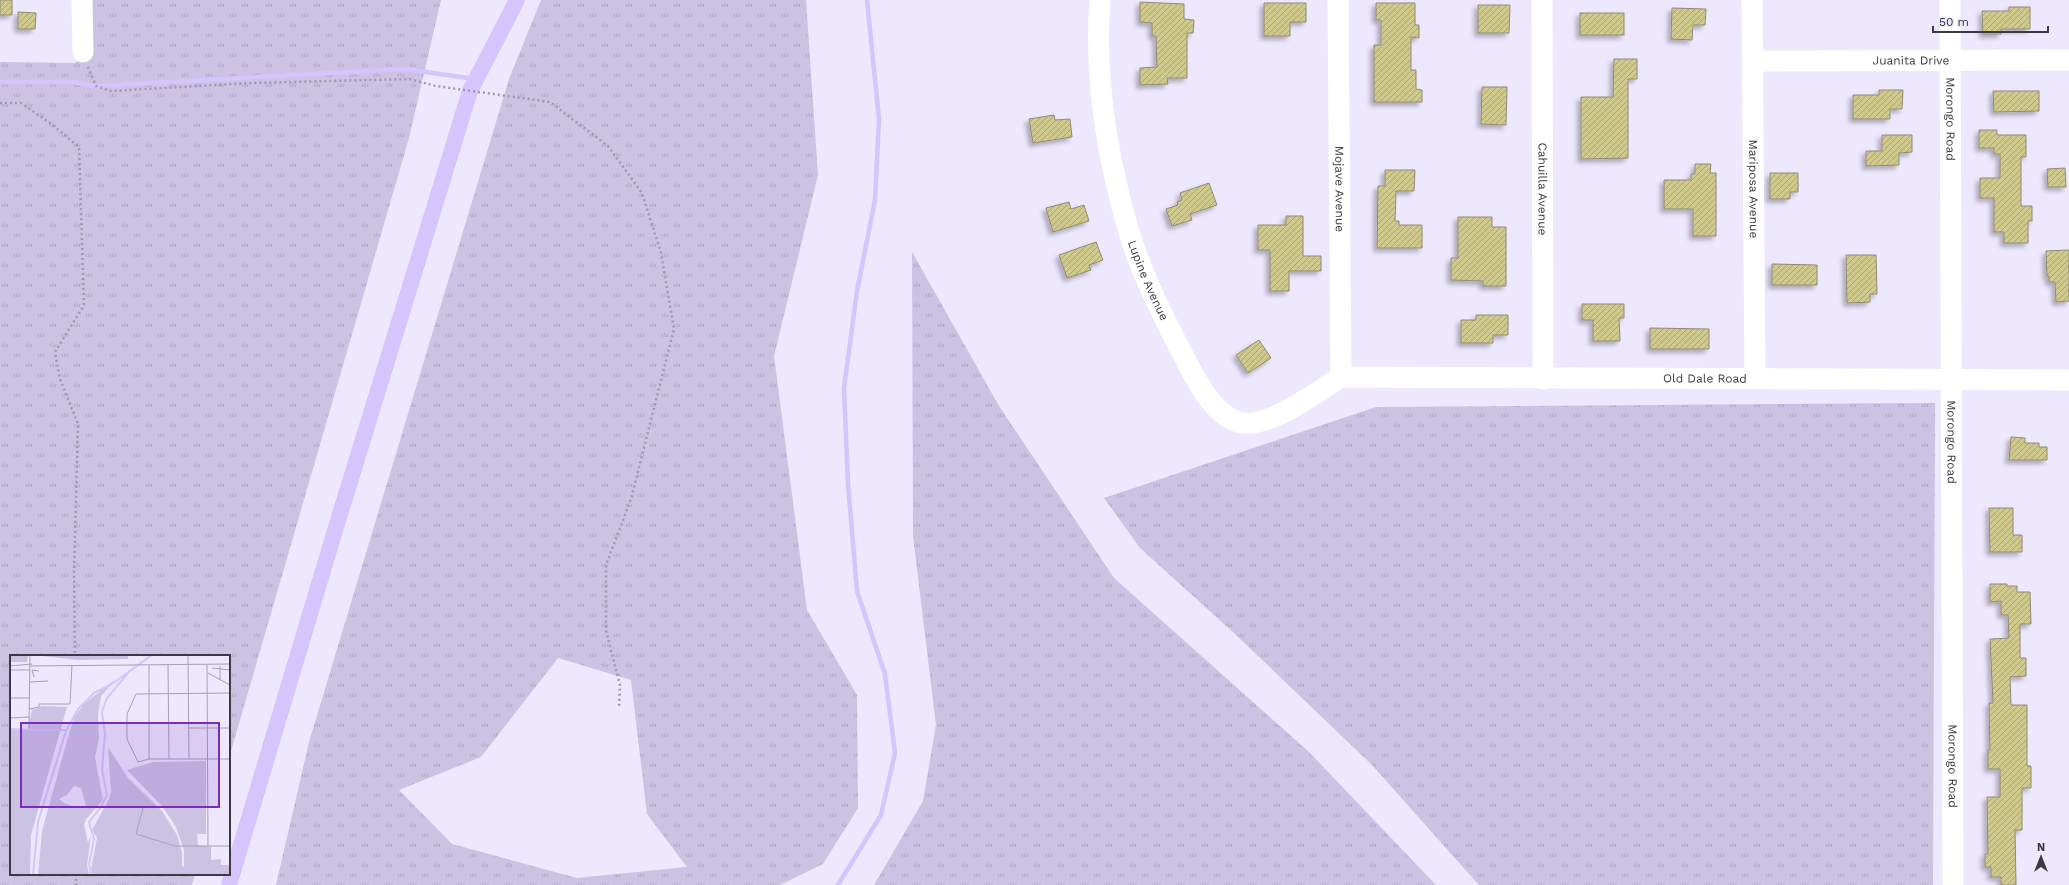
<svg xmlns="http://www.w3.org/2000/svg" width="2069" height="885" viewBox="0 0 2069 885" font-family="'Work Sans',sans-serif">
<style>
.grass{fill:url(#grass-tufts);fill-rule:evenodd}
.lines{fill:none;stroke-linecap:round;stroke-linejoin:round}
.stream{stroke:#d4c5fd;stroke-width:4.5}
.canal{stroke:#d4c5fd;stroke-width:16}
.building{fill:url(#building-hatch);stroke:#8e8c78;filter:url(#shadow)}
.path{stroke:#9e9aa9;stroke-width:2.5;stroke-dasharray:2 3;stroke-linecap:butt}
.minor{stroke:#fff;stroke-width:21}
.labels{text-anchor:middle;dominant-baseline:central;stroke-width:3;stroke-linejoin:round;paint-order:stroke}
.street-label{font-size:12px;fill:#3b3941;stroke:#ede8fd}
.inset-river{fill:none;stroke:#d4c5fd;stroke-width:2}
.inset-road{fill:none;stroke:#a6a2b2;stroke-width:1}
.view{fill:#7b2cbf;fill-opacity:0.15;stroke:#7b2cbf;stroke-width:2}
.inset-edge{fill:none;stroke:#3b3941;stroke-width:2}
</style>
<defs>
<pattern id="grass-tufts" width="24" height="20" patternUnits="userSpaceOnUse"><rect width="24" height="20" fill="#cbc2e4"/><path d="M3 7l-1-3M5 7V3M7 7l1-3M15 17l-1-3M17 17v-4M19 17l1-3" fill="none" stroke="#afa7c5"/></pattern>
<pattern id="building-hatch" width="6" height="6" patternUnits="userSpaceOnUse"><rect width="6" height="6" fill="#d0c98e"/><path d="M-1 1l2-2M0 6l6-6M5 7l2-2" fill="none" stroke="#aaa476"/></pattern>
<filter id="shadow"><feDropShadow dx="-3.5" dy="3.5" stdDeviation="2" flood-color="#0004"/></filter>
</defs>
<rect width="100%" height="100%" fill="#ede8fd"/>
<!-- grass -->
<g class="grass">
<path d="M92 0H441L409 138 229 758V656H11V874H195L192 885H0V62L75 63 91 51Z"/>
<path d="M541 0H806L818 175 774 356 807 610 857 695 858 808 823 864 780 885H276L309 742 509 79ZM558 658 631 680 647 814 687 867 577 878 452 844 399 790 481 757Z"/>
<path d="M912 252 999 406 1114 578 1309 752 1436 885H874L923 801 936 725 913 536Z"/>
<path d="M1935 403 1933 885H1479L1371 764 1234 633 1140 548 1104 498 1376 407Z"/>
</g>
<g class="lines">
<!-- stream -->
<g class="stream">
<path d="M0 82H74L96 86 405 69 475 79"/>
<path d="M838 885 881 815 895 753 885 674 857 591 848 484 844 388 857 291 875 200 879 119 867 0"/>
</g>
<!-- canal -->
<path class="canal" d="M229 885 333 537 470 91 517 0"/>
</g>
<!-- building -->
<g class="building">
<rect x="0" y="0" width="12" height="15"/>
<path d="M1140 2 1184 4V19L1194 20 1193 33H1187V78H1167L1168 84 1140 85V68L1157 67 1156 36H1152V23L1140 22Z"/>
<path d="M1264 3H1306V22H1290V36H1264Z"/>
<path d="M1376 3H1415V25H1419V38L1411 37V70H1416V89L1422 90V102H1374V45H1381V20H1376Z"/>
<path d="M1478 5H1510L1509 33H1478Z"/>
<path d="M2009 7H2030V29H2001V34H1983L1982 11H2009Z"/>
<path d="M1672 8 1706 9 1705 25H1693L1692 40 1671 39Z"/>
<path d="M18 12 36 13 35 29H18Z"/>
<rect x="1580" y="13" width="44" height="22"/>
<path d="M1614 59H1637V79H1628V158L1581 159V97H1613Z"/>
<path d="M1482 87H1507L1506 125 1481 124Z"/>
<path d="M1879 90H1903L1902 109H1890V119H1853V95H1879Z"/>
<path d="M1993 91H2039V111L1994 112Z"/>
<path d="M1054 115 1055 120 1070 119 1072 137 1033 143 1029 119Z"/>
<path d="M1979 130H1997V135H2026V157H2021V206H2032V221H2028V243H2004V232H1994V198H1980V178H2000V154H1994V148H1979Z"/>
<path d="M1882 135H1912V152L1899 153V165L1866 166V151H1882Z"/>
<path d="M1695 164H1711L1710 173H1716V236H1693V209H1664V180H1691V174H1695Z"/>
<path d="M2065 168 2066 187H2048L2047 169Z"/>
<path d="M1385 170H1415L1414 191H1396L1395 221H1399V225H1422V248H1377L1378 186H1385Z"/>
<path d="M1770 173H1798V192H1790V199H1770Z"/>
<path d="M1209 183 1217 205 1190 214 1192 220 1172 226 1166 209 1178 205 1177 202 1182 200 1180 193Z"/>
<path d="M1069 202 1071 209 1084 205 1089 221 1053 232 1046 208Z"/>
<path d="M1286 216H1303V256H1321V271H1289V291H1270V250H1258V225H1286Z"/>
<path d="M1458 217H1492V227H1506V286H1483V281L1451 280V258H1458Z"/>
<path d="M1096 242 1103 260 1089 265 1091 270 1067 278 1059 255Z"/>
<path d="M2069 250V301L2056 302 2055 282H2049V276H2047L2046 251Z"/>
<path d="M1846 255H1876L1877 294H1870V302L1847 303Z"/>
<path d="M1772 264 1817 265V285H1772Z"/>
<path d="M1582 304H1624V318H1619L1620 341H1593V320H1582Z"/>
<path d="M1476 315H1508V335H1493V343H1461V320H1476Z"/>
<path d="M1650 328 1709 329V349H1650Z"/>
<path d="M1259 340 1271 358 1248 373 1236 355Z"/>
<path d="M2011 437 2025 438V443H2039V447H2047V460H2009Z"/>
<path d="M1989 508H2013V535H2022V552H1990Z"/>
<path d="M1990 584H2007V586H2017V592H2030L2031 624H2020V658H2026V676L2010 677 2011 705H2027V766H2031V788H2022V830H2015L2016 885H2001V877H1991V867H1985V854H1988L1987 797H2000V769H1988V750H1990L1989 703H1993L1990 639 2009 638 2008 615H2001V601L1990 602Z"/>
</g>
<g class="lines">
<!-- path -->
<g class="path">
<path d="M88 67 96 86 111 91 251 83 409 79 436 86 550 102 608 146 642 193 661 253 674 329 631 499 606 565V631L620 685 619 708"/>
<path d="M0 103H21L50 123 79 147 84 305 55 352 60 379 78 424 74 574 75 656"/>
<path d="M76 874V885"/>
</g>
<!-- minor -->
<g class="minor">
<path d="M82 0 83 52"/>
<path id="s1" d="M1100 0C1094 78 1107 157 1129 232 1141 273 1163 316 1182 353 1195 377 1211 413 1238 422 1266 431 1318 391 1341 377"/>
<path id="s2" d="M1338 0 1341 377"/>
<path id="s3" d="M1542 0 1543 379"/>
<path id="s4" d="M1752 0 1755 378"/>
<path id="s5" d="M1950 0 1953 885"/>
<path id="s6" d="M1753 61 2069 60"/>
<path id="s7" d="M1341 377 2069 380"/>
</g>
</g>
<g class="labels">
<!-- street labels -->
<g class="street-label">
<text stroke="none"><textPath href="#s6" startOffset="158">Juanita Drive</textPath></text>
<text stroke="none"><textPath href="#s5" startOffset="119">Morongo Road</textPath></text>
<text stroke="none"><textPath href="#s2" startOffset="189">Mojave Avenue</textPath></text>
<text stroke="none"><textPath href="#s3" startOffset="189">Cahuilla Avenue</textPath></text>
<text stroke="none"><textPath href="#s4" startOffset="189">Mariposa Avenue</textPath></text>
<text stroke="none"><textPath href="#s1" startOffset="287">Lupine Avenue</textPath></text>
<text stroke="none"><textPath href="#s7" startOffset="364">Old Dale Road</textPath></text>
<text stroke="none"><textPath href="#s5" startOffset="442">Morongo Road</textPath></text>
<text stroke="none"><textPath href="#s5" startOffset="766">Morongo Road</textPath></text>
</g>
</g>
<!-- overview -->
<g transform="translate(10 655)">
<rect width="220" height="220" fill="#ede8fd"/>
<path d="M0 0H18L17 7H0ZM24 0H118V4L67 5ZM106 24 91 41 88 59 89 84 85 102 93 145 76 164 74 170 78 188 81 180 77 210 79 220H28L32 176 60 75 65 61 75 48ZM64 131 71 133 76 151 66 152 54 148 49 144 57 140ZM32 51 57 52 21 180 20 220H0V73L18 74 22 55ZM98 92 118 123 152 156 167 180 172 198V212L174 211V195L166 172 152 151 117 115 143 107 196 106V179H187L188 190 201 192V205L211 204V210H220V220H83L81 215 87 183 82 175 99 144 101 137Z" fill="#cbc2e4" fill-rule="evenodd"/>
<path class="inset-river" d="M0 75H56M23 220 28 167 56 76 68 54 84 38 102 29 142 0M81 220 79 209 84 184 79 167 91 152 97 140 92 114 95 79 92 57 97 43 118 18"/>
<path class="inset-road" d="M178 0 179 104M158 9 159 104M139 10V104M197 10 198 191M0 11 22 9M20 11 220 9M202 13 220 15M0 15H20M198 18 220 30M24 22 22 15 29 16M210 25V11M20 27 38 26M0 43H20M20 54 29 52V49H60L62 10M0 63 19 62M19 73 20 0M179 73H220M139 104 128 107 117 84V59L126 39 220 38M139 104H220M133 153 126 179 165 191H220"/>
<path class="view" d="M11 68H209V152H11Z"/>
<rect width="220" height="220" class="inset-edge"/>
</g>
<!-- north arrow -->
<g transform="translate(2041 857)" stroke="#ede8fd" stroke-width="3" paint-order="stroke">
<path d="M0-3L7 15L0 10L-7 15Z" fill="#3b3941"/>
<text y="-6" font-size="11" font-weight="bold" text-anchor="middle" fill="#3b3941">N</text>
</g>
<!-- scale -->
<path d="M1933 26v6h115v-6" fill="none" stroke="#3b3941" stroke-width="2"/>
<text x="1939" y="26" font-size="12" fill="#3b3941" stroke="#ede8fd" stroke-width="3" paint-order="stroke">50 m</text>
</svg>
